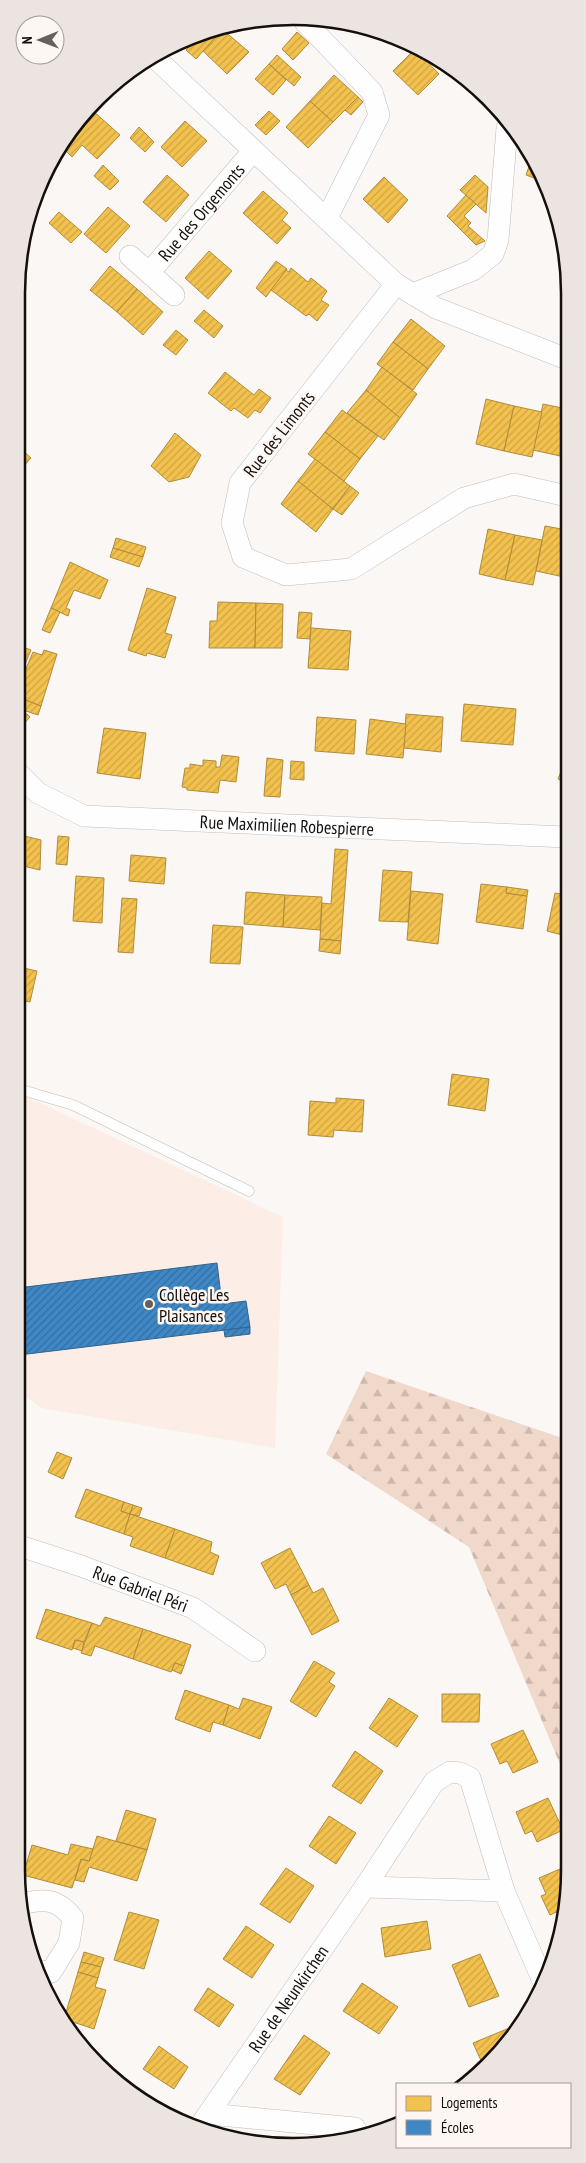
<svg xmlns="http://www.w3.org/2000/svg" width="586" height="2163" viewBox="0 0 586 2163" font-family="'PT Sans Narrow',sans-serif">
<style>
.built{fill:#fceee6}
.forest{fill:url(#forest-firs)}
.homes{fill:url(#homes-hatch);stroke:#b08c3a}
.schools{fill:url(#schools-hatch);stroke:#32648d}
.lines{fill:none;stroke-linecap:round;stroke-linejoin:round}
.service-casing{stroke:#c2bdba;stroke-width:11}
.minor-casing{stroke:#c2bdba;stroke-width:22}
.service{stroke:#fefefe;stroke-width:10}
.minor{stroke:#fefefe;stroke-width:21}
.poi-dot{fill:#66605d;stroke:#fef6f2;stroke-width:2}
.labels{text-anchor:middle;dominant-baseline:central;stroke-width:5;stroke-linejoin:round;paint-order:stroke}
.street-label{font-size:18px;fill:#150f0b;stroke:#fef6f2}
.poi-label{font-size:18px;fill:#150f0b;stroke:#fef6f2;text-anchor:start}
.rim{fill:none;stroke:#150f0b;stroke-width:2.5}
</style>
<defs>
<pattern id="forest-firs" width="22" height="20" patternUnits="userSpaceOnUse" patternTransform="scale(1.25)"><rect width="22" height="20" fill="#f0d8ca"/><path d="M5 1l3.5 6h-7zM16 11l3.5 6h-7z" fill="#cdb8ac"/></pattern>
<pattern id="homes-hatch" width="6" height="6" patternUnits="userSpaceOnUse" patternTransform="scale(1.25)"><rect width="6" height="6" fill="#f2c14e"/><path d="M-1 1l2-2M0 6l6-6M5 7l2-2" fill="none" stroke="#cfa543"/></pattern>
<pattern id="schools-hatch" width="6" height="6" patternUnits="userSpaceOnUse" patternTransform="scale(1.25)"><rect width="6" height="6" fill="#3f88c5"/><path d="M-1 1l2-2M0 6l6-6M5 7l2-2" fill="none" stroke="#346e9e"/></pattern>
</defs>
<rect width="100%" height="100%" fill="#fbf7f5"/>
<!-- built -->
<path class="built" d="M19 1093 283 1217 275 1448 41 1408 18 1390Z"/>
<!-- forest -->
<path class="forest" d="M366 1371 565 1439V1776L469 1547 326 1454Z"/>
<!-- homes -->
<g class="homes">
<path d="M222 29 249 52 227 74 203 51Z"/>
<path d="M218 30 220 32 196 59 186 50 196 39Z"/>
<path d="M297 32 309 43 293 60 282 49Z"/>
<path d="M415 49 439 74 418 95 393 71Z"/>
<path d="M277 55 301 77 294 86 269 64Z"/>
<path d="M269 64 286 80 273 95 255 79Z"/>
<path d="M334 75 358 97 333 122 310 101Z"/>
<path d="M358 97 363 102 351 115 345 110Z"/>
<path d="M310 101 333 122 308 148 286 127Z"/>
<path d="M92 110 120 135 97 159 82 145 72 157 60 145 61 144Z"/>
<path d="M269 111 280 121 266 135 255 125Z"/>
<path d="M185 121 207 141 182 167 161 147Z"/>
<path d="M139 127 154 142 145 152 130 138Z"/>
<path d="M532 158 541 171 545 182 526 175Z"/>
<path d="M103 165 119 181 110 190 94 176Z"/>
<path d="M167 175 189 195 166 222 143 202Z"/>
<path d="M475 175 488 187 486 213 460 190Z"/>
<path d="M384 177 408 200 388 223 363 199Z"/>
<path d="M263 191 288 213 282 220 291 228 277 244 243 213Z"/>
<path d="M466 195 476 204 464 216 471 223 468 226 485 241 476 245 447 216Z"/>
<path d="M108 207 130 226 106 253 84 234Z"/>
<path d="M59 212 82 232 71 243 49 223Z"/>
<path d="M209 251 232 271 208 299 185 278Z"/>
<path d="M276 261 287 269 266 297 256 288Z"/>
<path d="M110 266 137 289 117 312 90 290Z"/>
<path d="M291 268 308 282 311 278 327 291 321 300 329 305 317 321 309 314 306 316 271 290 286 270 289 272Z"/>
<path d="M137 289 163 312 143 335 117 312Z"/>
<path d="M204 310 223 326 214 338 194 321Z"/>
<path d="M411 319 445 346 428 369 393 342Z"/>
<path d="M176 330 188 340 176 355 163 345Z"/>
<path d="M393 342 428 369 413 390 377 364Z"/>
<path d="M382 367 417 394 400 418 366 390Z"/>
<path d="M225 372 254 395 259 389 271 398 260 413 255 410 248 418 234 408 231 411 208 393Z"/>
<path d="M366 390 400 418 384 440 347 413Z"/>
<path d="M486 399 514 406 504 451 476 444Z"/>
<path d="M543 404 567 409V426L560 456 533 450Z"/>
<path d="M514 406 542 412 532 457 504 451Z"/>
<path d="M342 410 378 436 360 459 325 432Z"/>
<path d="M567 426V457L560 456Z"/>
<path d="M325 432 360 459 344 481 308 454Z"/>
<path d="M175 433 201 455 189 477 169 482 151 466Z"/>
<path d="M21 449 31 458 21 469Z"/>
<path d="M315 459 350 486 333 509 298 481Z"/>
<path d="M298 481 333 509 316 532 281 504Z"/>
<path d="M350 486 359 493 342 515 333 509Z"/>
<path d="M545 526 567 530V565L564 577 536 571Z"/>
<path d="M488 529 515 535 505 580 479 574Z"/>
<path d="M515 535 542 540 533 585 505 580Z"/>
<path d="M116 538 146 547 143 557 113 548Z"/>
<path d="M113 548 143 557 139 567 110 557Z"/>
<path d="M70 562 108 580 100 599 74 590 66 608 70 610 68 616 51 608Z"/>
<path d="M147 588 176 597 165 633 172 635 165 658 147 653 146 656 128 650Z"/>
<path d="M218 602 256 603 255 648H209L210 621H217Z"/>
<path d="M256 603 283 604 282 648H255Z"/>
<path d="M51 608 60 612 50 633 42 630Z"/>
<path d="M299 612 312 613 310 639 297 638Z"/>
<path d="M311 628 351 631 348 670 308 668Z"/>
<path d="M20 646 31 650 20 676Z"/>
<path d="M44 650 57 654 41 706 20 698V683L33 652 42 655Z"/>
<path d="M20 698 41 706 38 715 20 709Z"/>
<path d="M464 704 516 709 513 745 461 741Z"/>
<path d="M22 710 30 717 20 728V712Z"/>
<path d="M406 714 443 717 441 752 404 748Z"/>
<path d="M317 717 356 720 354 754 315 751Z"/>
<path d="M370 719 406 724 403 758 366 754Z"/>
<path d="M104 728 146 733 140 779 97 773Z"/>
<path d="M222 755 239 757 236 782 220 780 218 793 187 790V788L182 787 185 768H190V764L203 766V760L216 761V767H220Z"/>
<path d="M567 757 566 782 558 779Z"/>
<path d="M267 758 283 760 280 797 264 796Z"/>
<path d="M291 761 304 762V780L290 779Z"/>
<path d="M20 835 41 840 40 870 19 865Z"/>
<path d="M58 836 69 837 67 865 56 864Z"/>
<path d="M335 849 348 850 341 941 320 939 322 903 331 904Z"/>
<path d="M131 855 166 858 164 884 129 881Z"/>
<path d="M383 870 412 872 408 922 379 921Z"/>
<path d="M76 876 104 878 102 923 73 921Z"/>
<path d="M481 884 507 887 506 893 527 896 523 929 476 922Z"/>
<path d="M507 887 528 890 527 896 506 893Z"/>
<path d="M411 891 443 894 438 944 407 940Z"/>
<path d="M246 892 285 895 283 927 244 924Z"/>
<path d="M555 893 566 895V936L547 931Z"/>
<path d="M285 895 322 897 320 930 283 927Z"/>
<path d="M122 898 137 899 133 953 118 952Z"/>
<path d="M213 925 243 927 240 964 210 963Z"/>
<path d="M320 939 341 941 340 954 319 951Z"/>
<path d="M19 967 37 971 30 1002 19 1000Z"/>
<path d="M452 1074 489 1079 485 1111 448 1105Z"/>
<path d="M336 1098 364 1100 362 1132 334 1130 333 1137 308 1135 310 1101 336 1103Z"/>
<path d="M57 1452 72 1458 63 1479 48 1472Z"/>
<path d="M86 1489 124 1502 121 1511 130 1514 124 1534 75 1517Z"/>
<path d="M124 1502 133 1505 130 1514 121 1511Z"/>
<path d="M133 1505 142 1508 139 1516 130 1514Z"/>
<path d="M130 1514 175 1529 165 1558 130 1546 133 1537 124 1534Z"/>
<path d="M175 1529 212 1542 210 1552 219 1556 213 1575 165 1558Z"/>
<path d="M290 1548 309 1585 291 1595 286 1584 275 1589 261 1563Z"/>
<path d="M309 1585 313 1593 323 1588 339 1621 312 1635 291 1595Z"/>
<path d="M46 1609 92 1623 84 1642 75 1640 72 1650 36 1638Z"/>
<path d="M105 1617 143 1629 133 1659 95 1646 91 1656 81 1653 92 1623 100 1626Z"/>
<path d="M143 1629 191 1645 184 1666 175 1663 171 1672 133 1659Z"/>
<path d="M75 1640 84 1642 82 1651 73 1648Z"/>
<path d="M314 1661 335 1673 329 1682 335 1686 316 1717 290 1701Z"/>
<path d="M175 1663 184 1666 181 1674 172 1670Z"/>
<path d="M185 1690 229 1705 223 1725 213 1722 210 1732 175 1719Z"/>
<path d="M442 1694H480L479 1722H442Z"/>
<path d="M243 1698 272 1707 260 1739 223 1725 229 1705 239 1709Z"/>
<path d="M389 1698 418 1716 397 1747 369 1728Z"/>
<path d="M523 1730 538 1762 513 1773 507 1761 500 1764 491 1744Z"/>
<path d="M355 1751 383 1771 361 1804 332 1786Z"/>
<path d="M548 1798 563 1830 537 1842 532 1831 525 1834 516 1812Z"/>
<path d="M126 1810 156 1819 147 1850 116 1841Z"/>
<path d="M329 1816 356 1833 336 1864 309 1846Z"/>
<path d="M97 1836 147 1850 137 1881 89 1867 84 1882 75 1880 81 1859 89 1861Z"/>
<path d="M71 1844 93 1849 89 1861 81 1859 72 1888 23 1875 32 1845 68 1855Z"/>
<path d="M286 1868 314 1886 290 1923 260 1904Z"/>
<path d="M560 1869 565 1879V1908L550 1915 541 1896 546 1894 539 1878Z"/>
<path d="M129 1912 159 1920 144 1969 114 1960Z"/>
<path d="M427 1921 431 1949 385 1957 381 1928Z"/>
<path d="M246 1926 274 1945 252 1978 223 1959Z"/>
<path d="M84 1952 104 1958 101 1967 81 1962Z"/>
<path d="M480 1954 499 1996 469 2007 452 1965Z"/>
<path d="M81 1962 101 1967 98 1978 78 1972Z"/>
<path d="M78 1972 98 1978 95 1987 106 1990 94 2029 64 2019Z"/>
<path d="M362 1983 398 2007 379 2034 343 2011Z"/>
<path d="M208 1988 234 2005 219 2027 194 2010Z"/>
<path d="M519 2024 483 2065 473 2043Z"/>
<path d="M304 2035 330 2053 300 2095 274 2079Z"/>
<path d="M159 2046 188 2067 174 2089 143 2069Z"/>
</g>
<!-- schools -->
<g class="schools">
<path d="M217 1263 222 1304 246 1301 250 1327 19 1355 18 1288Z"/>
<path d="M250 1327V1334L225 1337 224 1330Z"/>
</g>
<g class="lines">
<defs>
<path id="service" d="M19 1089 73 1105 249 1191"/>
<g id="minor">
<path d="M305 22 372 92 379 115 327 218"/>
<path d="M154 57 396 284 436 308 567 359"/>
<path d="M130 256 174 295"/>
<path id="s1" d="M149 273 253 151"/>
<path d="M396 284 240 483 232 523 243 557 286 575 351 569 464 498 514 484 567 496"/>
<path d="M413 294 473 270 493 254 498 240 507 128 509 125"/>
<path id="s2" d="M20 775 38 793 84 816 566 837"/>
<path id="s3" d="M17 1545 81 1566 193 1608 255 1651"/>
<path d="M365 1887 434 1782 450 1772 460 1773 470 1778 504 1891"/>
<path d="M23 1906 25 1903C47 1898 58 1900 73 1918L69 1943 51 1972 36 1971"/>
<path d="M211 2110 220 2115 355 2128 358 2135"/>
<path id="s4" d="M200 2126 365 1887 504 1891 543 1981"/>
</g>
</defs>
<!-- service casing -->
<use href="#service" class="service-casing"/>
<!-- minor casing -->
<use href="#minor" class="minor-casing"/>
<!-- service -->
<use href="#service" class="service"/>
<!-- minor -->
<use href="#minor" class="minor"/>
</g>
<!-- markers -->
<circle class="poi-dot" cx="149" cy="1304" r="5"/>
<g class="labels">
<!-- street labels -->
<g class="street-label">
<text stroke="none"><textPath href="#s1" startOffset="80">Rue des Orgemonts</textPath></text>
<text transform="translate(279 434) rotate(-52)">Rue des Limonts</text>
<text stroke="none"><textPath href="#s2" startOffset="280">Rue Maximilien Robespierre</textPath></text>
<text stroke="none"><textPath href="#s3" startOffset="131">Rue Gabriel Péri</textPath></text>
<text stroke="none"><textPath href="#s4" startOffset="155">Rue de Neunkirchen</textPath></text>
</g>
<!-- poi labels -->
<g class="poi-label">
<text x="159" y="1294">Collège Les<tspan x="159" dy="21">Plaisances</tspan></text>
</g>
</g>
<!-- crop -->
<path d="M0 0H586V2163H0ZM293 25H293A268 268 0 0 1 561 293V1870A268 268 0 0 1 293 2138H293A268 268 0 0 1 25 1870V293A268 268 0 0 1 293 25Z" fill="#ebe4e0" fill-rule="evenodd"/>
<path class="rim" d="M293 25H293A268 268 0 0 1 561 293V1870A268 268 0 0 1 293 2138H293A268 268 0 0 1 25 1870V293A268 268 0 0 1 293 25Z"/>
<!-- legend -->
<rect x="396" y="2083" width="175" height="65" fill="#fef6f2" stroke="#a19a96"/>
<rect x="406" y="2096" width="25" height="15" fill="#f2c14e" stroke="#a19a96"/>
<text x="441" y="2108" font-size="15" fill="#150f0b">Logements</text>
<rect x="406" y="2120" width="25" height="15" fill="#3f88c5" stroke="#a19a96"/>
<text x="441" y="2133" font-size="15" fill="#150f0b">Écoles</text>
<!-- north arrow -->
<g transform="translate(40 40) rotate(269)"><circle r="24" fill="#fef6f2" stroke="#a19a96"/>
<path d="M0-4L9 19L0 12L-9 19Z" fill="#66605d"/>
<text y="-8" font-size="14" font-weight="bold" text-anchor="middle" fill="#150f0b">N</text>
</g>
</svg>
